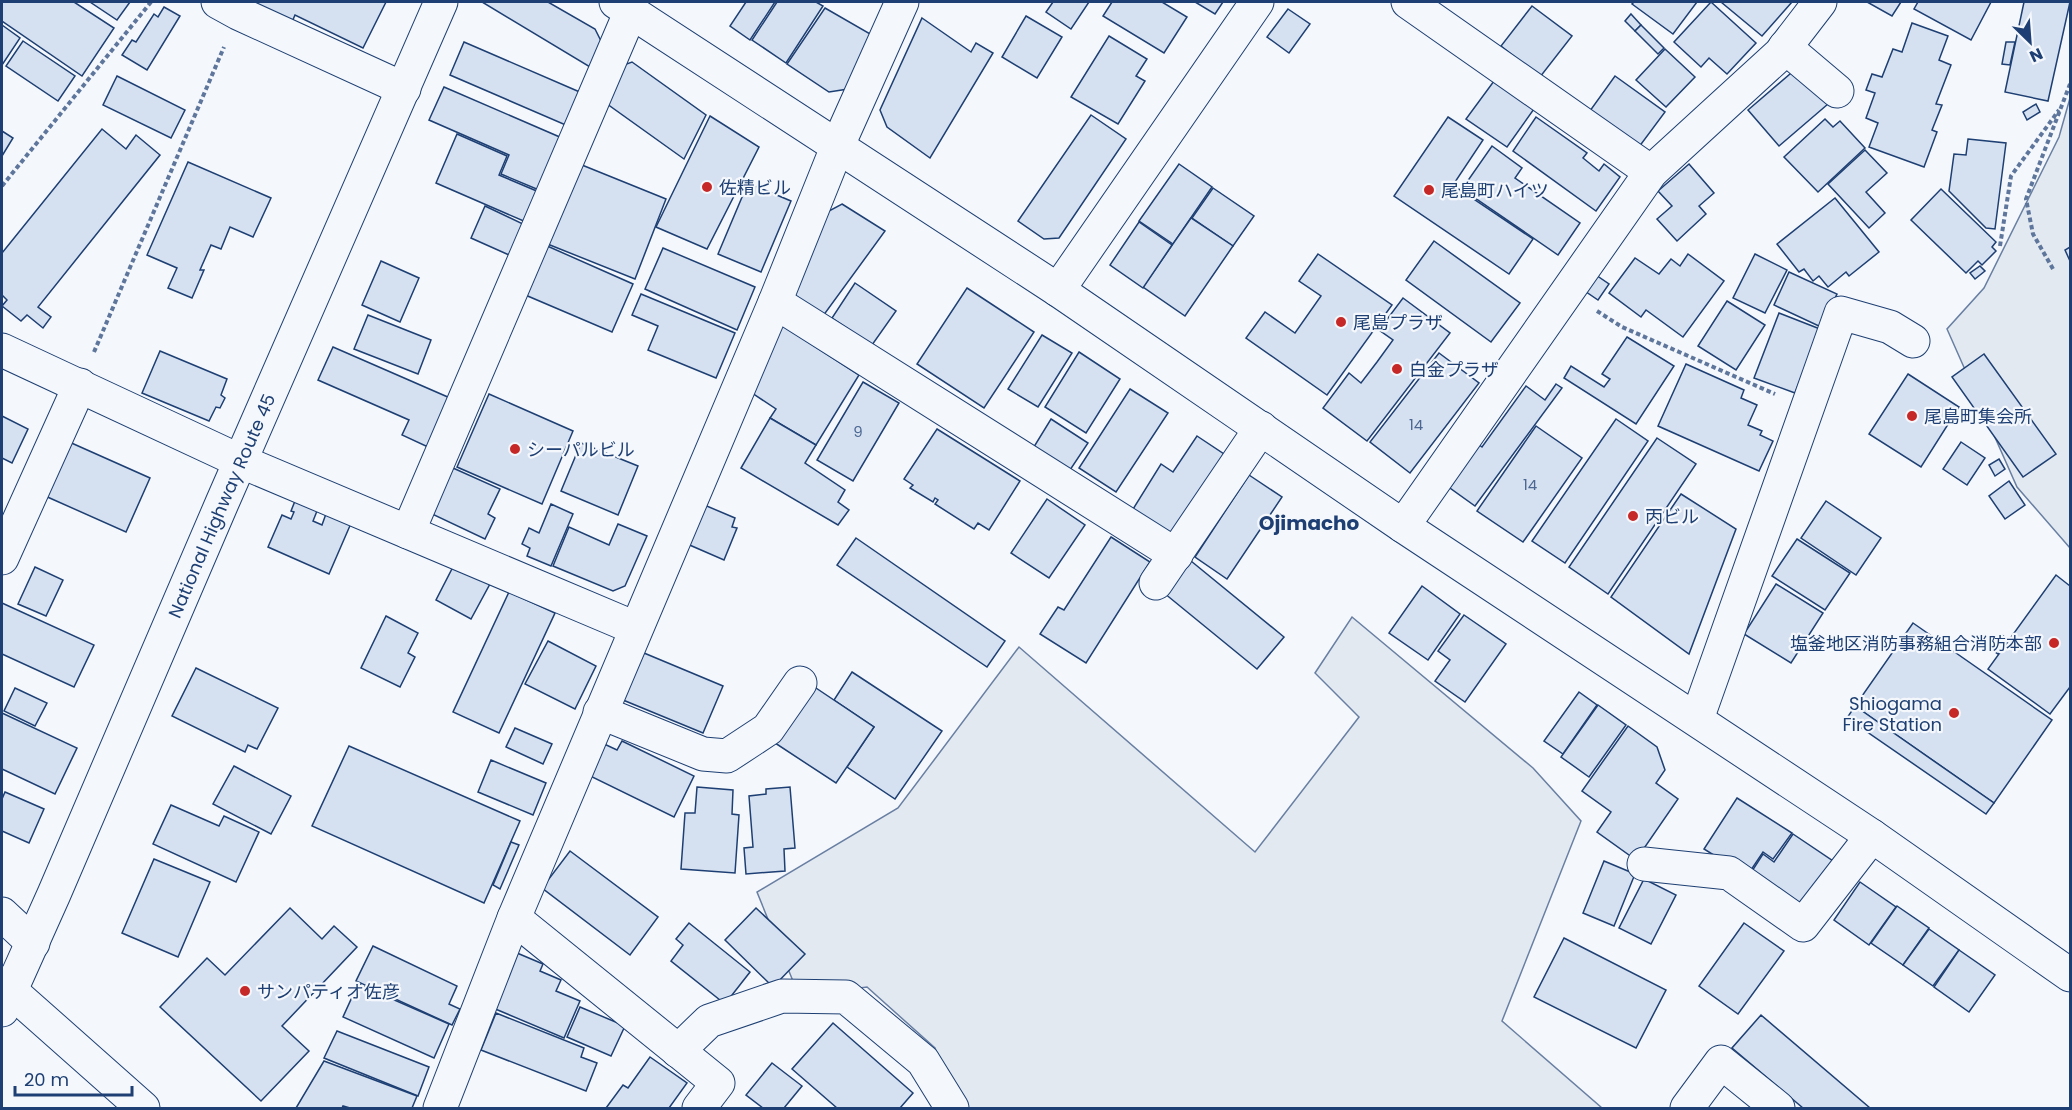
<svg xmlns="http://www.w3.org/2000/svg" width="2072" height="1110" viewBox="0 0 2072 1110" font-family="Poppins,'Noto Sans JP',sans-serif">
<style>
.green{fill:#e3e9f0;stroke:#687fa3;stroke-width:1.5}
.building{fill:#d5e0f0;stroke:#1d3f73;stroke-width:1.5}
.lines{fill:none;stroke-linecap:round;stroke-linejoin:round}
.minor-casing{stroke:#1d3f73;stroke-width:35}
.highway-casing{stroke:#1d3f73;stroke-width:35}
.path{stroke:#5e769c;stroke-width:4;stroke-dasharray:4.5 3;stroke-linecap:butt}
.minor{stroke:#f4f7fb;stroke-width:33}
.highway{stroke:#f4f7fb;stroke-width:33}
.poi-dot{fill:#c62828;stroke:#f4f7fb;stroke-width:2}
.labels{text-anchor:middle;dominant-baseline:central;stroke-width:4.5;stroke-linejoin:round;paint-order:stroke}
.number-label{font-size:15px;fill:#4b6792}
.poi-label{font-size:18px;fill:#1d3f73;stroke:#f4f7fb;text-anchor:start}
.street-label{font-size:18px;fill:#1d3f73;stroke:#f4f7fb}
.neighbourhood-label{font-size:20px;font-weight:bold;fill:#1d3f73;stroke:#f4f7fb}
</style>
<rect width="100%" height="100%" fill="#f4f7fb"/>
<!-- green -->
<g class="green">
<path d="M2070 98V548L2017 487 1947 329 1984 288 2059 137Z"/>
<path d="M1352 617 1533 768 1581 821 1502 1021 1602 1108H957L935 1048 867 987 799 996 757 892 898 808 1019 647 1255 852 1359 717 1315 673Z"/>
</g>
<!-- building -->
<g class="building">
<path d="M2 2H74L114 28 82 76 2 21Z"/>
<path d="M90 2H130L117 20Z"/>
<path d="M249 2H386L363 48 295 15 292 22Z"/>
<path d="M482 2H548L595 29 603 45 590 67Z"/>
<path d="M746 2H775L750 40 730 26Z"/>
<path d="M777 2H816L823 6 786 63 752 40Z"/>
<path d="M1053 2H1089L1071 29 1046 12Z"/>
<path d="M1112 2H1162L1187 17 1164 53 1103 16Z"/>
<path d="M1195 2H1223L1215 14Z"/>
<path d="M1634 2H1697L1673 34 1632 4Z"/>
<path d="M1711 2 1756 43 1727 74 1709 58 1701 67 1674 42Z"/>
<path d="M1721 2H1792L1762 36Z"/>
<path d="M1867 2H1901L1892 16Z"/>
<path d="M1918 2H1991L1971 40 1914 9Z"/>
<path d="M2024 2H2070L2048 101 2005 92Z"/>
<path d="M1532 6 1572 36 1540 77 1501 46Z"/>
<path d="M164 7 180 16 147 70 122 55 132 40 136 42 154 14 158 17Z"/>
<path d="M825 8 872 35 848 89 829 92 787 64Z"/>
<path d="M1288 9 1310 24 1289 53 1267 37Z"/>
<path d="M1631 14 1641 25 1635 31 1625 21Z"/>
<path d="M1026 16 1062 37 1037 78 1002 57Z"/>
<path d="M922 18 971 52 976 43 993 53 930 158 887 127 880 110Z"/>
<path d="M1912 23 1948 36 1939 60 1951 65 1936 104 1942 105 1932 130 1937 132 1924 167 1869 147 1878 123 1866 118 1875 93 1866 90 1872 74 1882 77 1893 49 1902 52Z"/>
<path d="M2 25 20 38 2 65Z"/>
<path d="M1641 25 1664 48 1658 54 1635 31Z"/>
<path d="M1109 36 1147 59 1136 76 1145 81 1118 124 1071 97Z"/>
<path d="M23 41 75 76 58 101 6 66Z"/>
<path d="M464 42 582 93 568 126 450 75Z"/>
<path d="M2006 42H2015L2010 65 2002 64Z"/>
<path d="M1665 49 1695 77 1666 107 1636 80Z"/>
<path d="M632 62 706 115 684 159 603 101 621 66Z"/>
<path d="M1797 68 1828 104 1779 146 1748 110Z"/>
<path d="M117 76 185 110 171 138 103 105Z"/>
<path d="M1615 76 1665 112 1636 151 1587 115Z"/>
<path d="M1494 81 1534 109 1507 147 1466 119Z"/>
<path d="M444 87 562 138 539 190 501 174 509 155 429 120Z"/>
<path d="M2036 104 2040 112 2027 120 2023 112Z"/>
<path d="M1091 115 1126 139 1059 238 1044 239 1018 221Z"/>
<path d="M710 116 759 147 707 249 656 227Z"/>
<path d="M1448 117 1483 140 1453 185 1533 239 1509 274 1394 196Z"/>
<path d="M1536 117 1587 153 1583 158 1599 171 1604 164 1620 177 1596 211 1513 151Z"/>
<path d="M1825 119 1833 127 1840 121 1865 148 1818 192 1784 157Z"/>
<path d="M102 129 126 149 136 135 160 155 38 307 51 317 43 328 27 315 21 321 2 306 7 300 2 295V253Z"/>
<path d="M2 131 13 138 2 156Z"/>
<path d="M457 134 507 156 499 175 539 192 526 222 436 183Z"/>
<path d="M1968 139 2006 143 1995 229 1986 228 1949 191 1954 154 1966 155Z"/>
<path d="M1492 146 1522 168 1515 178 1580 223 1558 255 1462 189Z"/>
<path d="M1865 150 1887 173 1866 192 1885 213 1869 228 1828 184Z"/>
<path d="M188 162 271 198 253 237 230 227 221 249 211 245 200 270H204L192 298 168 288 177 268 147 255Z"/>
<path d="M577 163 666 199 635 279 545 243Z"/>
<path d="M1179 164 1212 187 1173 244 1139 221Z"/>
<path d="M1689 164 1714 193 1699 206 1706 214 1677 241 1657 219 1672 206 1658 191Z"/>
<path d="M748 183 791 201 761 272 718 254Z"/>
<path d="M1213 188 1254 216 1233 246 1192 218Z"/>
<path d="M1941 189 1996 242 1992 247 1996 251 1982 265 1978 261 1966 273 1911 220Z"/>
<path d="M1835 198 1879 252 1849 276 1846 272 1828 287 1819 276 1813 281 1804 269 1799 272 1777 244Z"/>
<path d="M842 204 885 231 823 316 791 293 827 212Z"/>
<path d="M485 206 523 224 509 255 471 238Z"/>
<path d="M1191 218 1233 246 1185 316 1143 287Z"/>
<path d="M1139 222 1172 245 1143 288 1110 265Z"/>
<path d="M1434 241 1520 303 1491 342 1406 280Z"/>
<path d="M545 245 633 284 612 332 523 294Z"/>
<path d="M2070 247V261L2065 250Z"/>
<path d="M663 248 755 287 737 330 645 289Z"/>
<path d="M1318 254 1392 305 1327 395 1246 338 1265 312 1295 333 1321 296 1299 281Z"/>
<path d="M1688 254 1724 281 1683 337 1646 310 1641 317 1609 293 1635 258 1659 274 1671 259 1680 266Z"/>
<path d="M1755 254 1787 270 1765 313 1733 298Z"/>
<path d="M381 261 419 278 400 322 362 305Z"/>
<path d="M1980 266 1985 271 1975 279 1970 273Z"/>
<path d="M1590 271 1609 284 1598 300 1579 287Z"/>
<path d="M1789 272 1837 294 1821 327 1774 305Z"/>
<path d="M855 283 896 311 872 345 832 318Z"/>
<path d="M967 288 1034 332 984 408 917 364Z"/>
<path d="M641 294 735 333 716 378 648 350 658 326 632 315Z"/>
<path d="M1403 298 1450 333 1367 441 1323 408 1349 373 1361 383 1377 362 1393 340 1379 330Z"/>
<path d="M1727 301 1765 325 1736 370 1698 346Z"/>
<path d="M1779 313 1820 329 1795 393 1754 378Z"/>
<path d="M368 315 431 340 418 374 354 349Z"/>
<path d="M779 323 859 375 816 445 770 418 776 409 749 391Z"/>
<path d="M1042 335 1072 353 1038 407 1008 389Z"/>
<path d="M1627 337 1674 366 1636 424 1564 378 1571 366 1604 387 1610 379 1602 374Z"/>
<path d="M333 347 450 398 428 447 402 435 409 420 318 380Z"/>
<path d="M160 351 227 379 221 395 225 398 220 408 216 407 209 421 142 393Z"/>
<path d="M1079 352 1120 379 1086 433 1045 407Z"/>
<path d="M1439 353 1479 383 1410 473 1370 442Z"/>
<path d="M1984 354 2056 454 2023 477 1952 377Z"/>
<path d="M1686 364 1744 390 1741 398 1757 405 1748 425 1762 431 1760 435 1773 441 1759 471 1658 426Z"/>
<path d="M1908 374 1959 407 1921 467 1869 434Z"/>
<path d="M863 382 899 403 853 481 817 460Z"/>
<path d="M1556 384 1562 388 1475 506 1443 483 1474 441 1482 447 1526 386 1545 400Z"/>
<path d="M1130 389 1168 413 1116 492 1079 468Z"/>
<path d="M489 394 573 431 542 504 457 467Z"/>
<path d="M2 416 28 429 12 463 2 458Z"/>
<path d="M770 418 816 445 805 463 845 490 838 502 849 510 838 525 741 468Z"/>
<path d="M1051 419 1088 443 1068 473 1032 450Z"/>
<path d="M1616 419 1648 441 1565 563 1532 541Z"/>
<path d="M1536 426 1582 458 1523 542 1477 511Z"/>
<path d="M937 429 1020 481 989 530 978 523 974 529 935 504 938 500 935 498 933 502 910 488 913 485 904 479Z"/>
<path d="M1197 436 1227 456 1173 541 1130 514 1161 464 1173 472Z"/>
<path d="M1657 438 1696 464 1608 594 1569 567Z"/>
<path d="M67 441 150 478 126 532 43 495Z"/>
<path d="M1961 442 1985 458 1967 485 1943 469Z"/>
<path d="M581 443 638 466 618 515 561 491Z"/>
<path d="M1999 459 2005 469 1995 476 1989 465Z"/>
<path d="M453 468 500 489 488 514 495 518 485 539 432 514Z"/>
<path d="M1249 475 1282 497 1227 579 1195 557Z"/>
<path d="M2009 481 2025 505 2005 519 1989 496Z"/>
<path d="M1681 494 1736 529 1689 654 1611 597Z"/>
<path d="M297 496 319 506 313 521 322 525 327 511 352 521 329 574 268 547 282 515 291 519 294 512 291 511Z"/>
<path d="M1047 499 1085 525 1049 578 1011 553Z"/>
<path d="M1826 501 1881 538 1856 575 1801 538Z"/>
<path d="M551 504 573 514 551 566 527 556 530 548 522 544 529 528 539 533Z"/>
<path d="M702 504 735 518 732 527 737 528 724 560 685 543Z"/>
<path d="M618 524 647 536 625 586 613 591 553 566 569 527 609 545Z"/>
<path d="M1111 537 1150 562 1086 663 1040 634 1058 607 1064 610Z"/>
<path d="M856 538 1005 641 987 667 837 565Z"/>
<path d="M1797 539 1850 573 1825 610 1772 576Z"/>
<path d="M1191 561 1284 637 1257 669 1164 593Z"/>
<path d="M455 563 491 582 471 619 436 600Z"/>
<path d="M35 567 63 580 46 616 18 604Z"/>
<path d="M2056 575 2070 586V687L2050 714 1988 669Z"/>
<path d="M1776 584 1823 613 1791 663 1744 634Z"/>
<path d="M1422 586 1460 614 1428 660 1389 633Z"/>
<path d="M509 592 555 613 499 733 453 712Z"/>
<path d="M2 603 94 645 74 687 2 654Z"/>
<path d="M1464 615 1506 644 1465 702 1435 681 1450 660 1438 651Z"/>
<path d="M386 616 418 633 408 653 415 657 400 687 361 668Z"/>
<path d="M1913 623 2052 720 1994 803 1855 706Z"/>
<path d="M2002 635 2009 640 1998 654 1992 650Z"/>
<path d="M548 641 596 666 575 709 525 684Z"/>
<path d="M644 653 723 686 703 733 623 700Z"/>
<path d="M196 668 278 708 257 749 248 745 245 752 172 716Z"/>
<path d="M852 672 942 731 895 799 847 767 874 727 834 700Z"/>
<path d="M810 684 874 727 836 783 772 741Z"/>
<path d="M15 688 47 703 35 726 4 711Z"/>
<path d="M1579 692 1597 705 1563 754 1544 741Z"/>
<path d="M1598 705 1626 725 1589 777 1561 757Z"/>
<path d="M1855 706 1994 803 1986 814 1847 718Z"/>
<path d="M2 713 77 748 55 794 2 769Z"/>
<path d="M1628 726 1657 747 1665 770 1656 783 1678 799 1636 860 1597 832 1611 812 1582 791Z"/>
<path d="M515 728 552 744 543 764 506 747Z"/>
<path d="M622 741 694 776 674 817 584 773 600 742 617 750Z"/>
<path d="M349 746 520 821 484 903 312 826Z"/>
<path d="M491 760 546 783 533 815 478 792Z"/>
<path d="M234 766 291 796 271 834 213 804Z"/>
<path d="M697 787 733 790 732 814 739 815 735 873 681 869 685 813H695Z"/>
<path d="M790 787 795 848 784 849 785 871 746 874 744 848 753 847 749 796 766 794V789Z"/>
<path d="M5 792 44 809 29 843 2 831V799Z"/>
<path d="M1737 798 1792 833 1773 859 1763 852 1751 870 1728 864 1704 849Z"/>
<path d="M171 805 219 826 224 816 259 832 236 882 153 844Z"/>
<path d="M1793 834 1836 863 1806 907 1752 871 1763 854 1774 862Z"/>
<path d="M511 842 519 845 500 889 493 885Z"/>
<path d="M570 851 658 917 630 955 542 888Z"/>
<path d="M154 859 210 882 178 957 122 933Z"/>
<path d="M1604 861 1635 874 1614 926 1583 913Z"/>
<path d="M1644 879 1676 895 1651 944 1619 928Z"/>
<path d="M1860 882 1896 907 1869 945 1834 920Z"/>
<path d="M1897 906 1929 928 1903 965 1871 943Z"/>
<path d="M290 908 322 939 334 926 357 947 282 1026 309 1051 261 1101 160 1007 207 958 225 975Z"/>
<path d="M756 908 805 954 773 987 725 940Z"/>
<path d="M689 923 750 972 725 1004 671 961 683 945 676 939Z"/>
<path d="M1744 923 1784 951 1738 1014 1699 986Z"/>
<path d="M1929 929 1959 950 1933 986 1903 965Z"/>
<path d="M1564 938 1666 990 1636 1048 1534 997Z"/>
<path d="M373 946 457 986 449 1004 460 1009 452 1025 356 981Z"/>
<path d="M1959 950 1995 975 1969 1012 1934 987Z"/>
<path d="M517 953 543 964 540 971 561 980 556 991 580 1001 564 1038 493 1008Z"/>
<path d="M358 984 449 1024 434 1058 343 1017Z"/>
<path d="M580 1007 625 1026 611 1056 567 1037Z"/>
<path d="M496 1013 584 1048 581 1057 597 1063 586 1091 481 1050Z"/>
<path d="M1761 1015 1870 1108H1803L1732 1048Z"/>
<path d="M833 1023 913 1093 900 1108H837L792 1069Z"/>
<path d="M337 1031 429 1067 418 1096 324 1058Z"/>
<path d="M650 1057 687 1083 669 1108H606L623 1085 628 1088Z"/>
<path d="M324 1061 417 1096 412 1108H350L343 1106 342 1108H296Z"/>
<path d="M772 1063 802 1086 784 1108H763L746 1095Z"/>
</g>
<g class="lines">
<defs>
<g id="minor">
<path d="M218 2 238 13 404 89"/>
<path d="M616 2 1058 290 1403 526 1872 836 2070 975"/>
<path d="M1408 2 1651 172"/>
<path d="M1785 47 1837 91"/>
<path d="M1058 290 1257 2"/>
<path d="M775 302 1176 555"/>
<path d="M2 350 240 461 635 628"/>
<path d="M1403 526 1651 172 1780 54 1820 2"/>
<path d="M408 532 631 11"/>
<path d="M2 558 80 385"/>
<path d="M1156 583 1261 428"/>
<path d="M600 712 703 754 727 756 768 729 800 683"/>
<path d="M1697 719 1841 313 1890 327 1913 341"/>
<path d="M1644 864 1729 873 1803 925 1872 836"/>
<path d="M2 914 33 943"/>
<path d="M514 918 718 1083 699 1108"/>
<path d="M2 983 143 1108"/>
<path d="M678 1051 709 1021 782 996 846 997 923 1061 952 1108"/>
<path d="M440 1108 514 918 775 302 838 145 902 2"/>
<path d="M1687 1108 1721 1062 1778 1108"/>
</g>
<g id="highway">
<path id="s1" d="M2 1010 54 894 222 503 441 2"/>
</g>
</defs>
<!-- minor casing -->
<use href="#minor" class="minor-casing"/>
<!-- highway casing -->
<use href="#highway" class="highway-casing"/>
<!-- path -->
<g class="path">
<path d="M2 186 151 2"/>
<path d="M2000 246 2011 176 2059 110"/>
<path d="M2053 269 2033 234 2026 199 2070 84"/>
<path d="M1597 311 1622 327 1775 394"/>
<path d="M94 352 224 47"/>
</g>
<!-- minor -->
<use href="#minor" class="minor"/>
<!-- highway -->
<use href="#highway" class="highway"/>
</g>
<!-- markers -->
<g class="poi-dot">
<circle cx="707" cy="187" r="6"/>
<circle cx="1429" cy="190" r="6"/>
<circle cx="1341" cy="322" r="6"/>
<circle cx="1397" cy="369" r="6"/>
<circle cx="1912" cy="416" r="6"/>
<circle cx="515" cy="449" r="6"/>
<circle cx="1633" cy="516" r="6"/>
<circle cx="2054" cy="643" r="6"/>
<circle cx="1954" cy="713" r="6"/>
<circle cx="245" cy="991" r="6"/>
</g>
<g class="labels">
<!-- number labels -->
<g class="number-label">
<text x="1416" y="424">14</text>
<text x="858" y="431">9</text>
<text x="1530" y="484">14</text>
</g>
<!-- poi labels -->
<g class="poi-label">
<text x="719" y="187">佐精ビル</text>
<text x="1441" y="190">尾島町ハイツ</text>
<text x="1353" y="322">尾島プラザ</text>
<text x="1409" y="369">白金プラザ</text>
<text x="1924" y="416">尾島町集会所</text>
<text x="527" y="449">シーパルビル</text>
<text x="1645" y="516">丙ビル</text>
<text x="2042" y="643" text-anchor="end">塩釜地区消防事務組合消防本部</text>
<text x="1942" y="703" text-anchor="end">Shiogama<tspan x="1942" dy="21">Fire Station</tspan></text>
<text x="257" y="991">サンパティオ佐彦</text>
</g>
<!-- street labels -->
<g class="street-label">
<text stroke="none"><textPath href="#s1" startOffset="550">National Highway Route 45</textPath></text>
</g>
<!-- neighbourhood labels -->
<g class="neighbourhood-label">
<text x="1309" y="523">Ojimacho</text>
</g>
</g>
<!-- border -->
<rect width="2072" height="1110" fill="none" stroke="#1d3f73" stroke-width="6"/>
<!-- north arrow -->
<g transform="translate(2030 42) rotate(155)" stroke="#f4f7fb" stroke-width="4.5" paint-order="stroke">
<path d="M0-4.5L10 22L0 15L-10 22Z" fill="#1d3f73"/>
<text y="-9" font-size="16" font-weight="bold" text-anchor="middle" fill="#1d3f73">N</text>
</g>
<!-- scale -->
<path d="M15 1086v9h117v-9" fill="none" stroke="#1d3f73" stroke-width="3"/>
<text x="24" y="1086" font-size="18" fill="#1d3f73" stroke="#f4f7fb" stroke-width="4.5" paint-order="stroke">20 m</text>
</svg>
